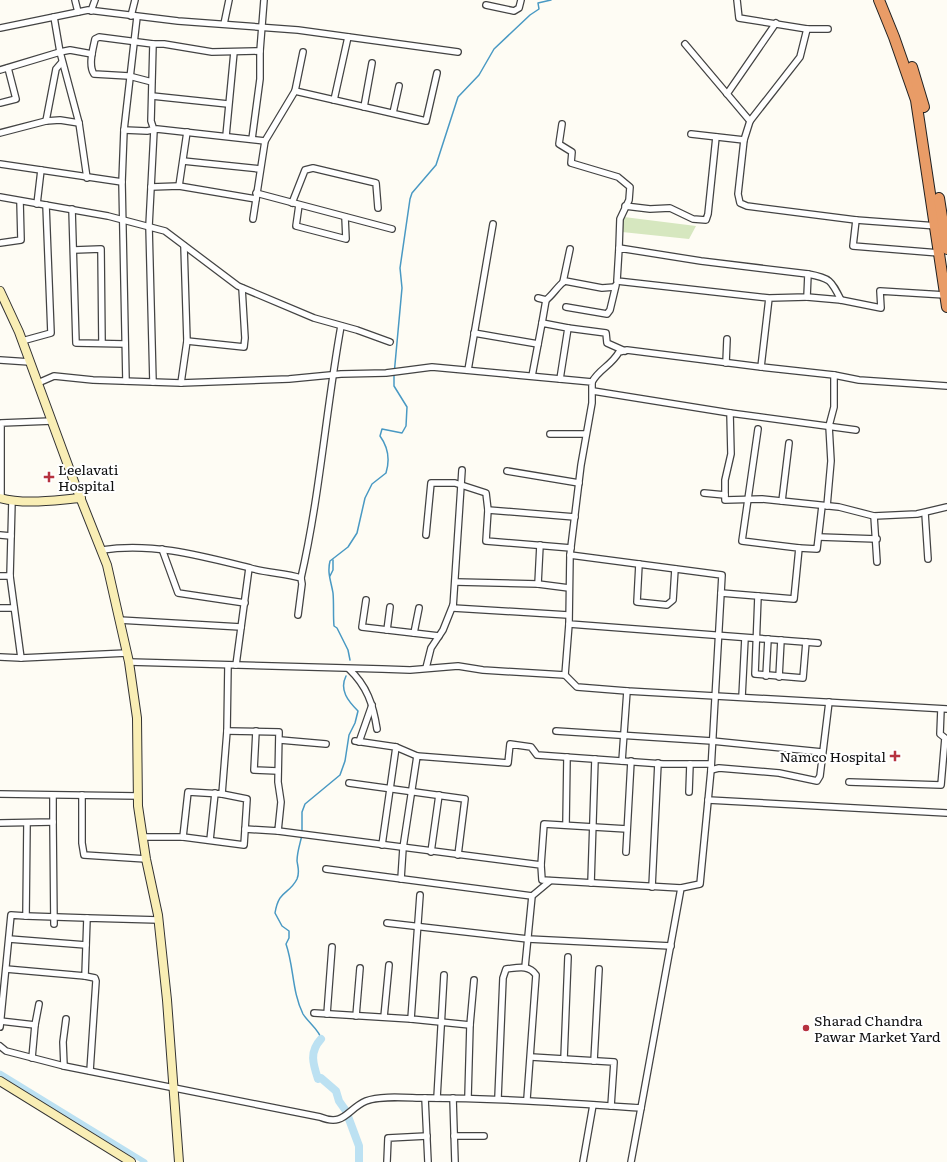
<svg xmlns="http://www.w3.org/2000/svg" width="947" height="1162" viewBox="0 0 947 1162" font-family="Literata,serif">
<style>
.green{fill:#d6e7bf}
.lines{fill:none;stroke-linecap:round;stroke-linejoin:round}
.stream{stroke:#4999c3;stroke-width:1.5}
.canal{stroke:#bce1f2;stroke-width:5}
.river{stroke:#bce1f2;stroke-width:8}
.street-casing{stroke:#434343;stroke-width:8}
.secondary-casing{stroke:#323232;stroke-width:10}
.highway-casing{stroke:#212121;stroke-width:12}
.street{stroke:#fff;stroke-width:5.5}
.secondary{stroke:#f9eeb5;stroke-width:8}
.highway{stroke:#e99c67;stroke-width:10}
.poi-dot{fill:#b6323f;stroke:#fff;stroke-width:1.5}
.labels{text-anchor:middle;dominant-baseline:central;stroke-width:4;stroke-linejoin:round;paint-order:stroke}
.poi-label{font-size:14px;fill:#101010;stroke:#fff;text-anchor:start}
</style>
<rect width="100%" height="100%" fill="#fefcf4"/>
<!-- green -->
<path class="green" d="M624 217 696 226 689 239 622 232Z"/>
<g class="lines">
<!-- stream -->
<g class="stream">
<path d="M330 576 333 570V560"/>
<path d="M350 660 348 650 337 628 334 626C333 615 334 604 333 593 331 581 327 573 330 561L348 547 357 533 365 498 372 484 386 473C390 460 388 447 380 436L382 429 402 433 406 426 407 407 394 386V375L402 288 400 268 410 199 412 193 436 165 458 97 479 75 494 49 530 15 539 9 538 3 551 0"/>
<path d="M302 832V812L305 804 340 775 345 761 349 735 355 723 358 711C348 701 339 690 346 676"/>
<path d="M302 835C300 844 297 852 297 861 298 868 300 872 297 879 289 895 279 889 275 913L282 926 289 931V938L286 944C294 967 292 992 303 1014 307 1021 321 1032 321 1039"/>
</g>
<!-- canal -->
<path class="canal" d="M0 1073 145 1162"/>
<!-- river -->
<path class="river" d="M321 1039C309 1052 313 1064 318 1079L321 1078 336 1091 339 1101 346 1111 359 1146V1162"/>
<defs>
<g id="street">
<path d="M75 0 78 12"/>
<path d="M737 0 739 18 807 29H828"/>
<path d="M486 5 514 11 519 8 521 0"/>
<path d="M91 11 95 0"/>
<path d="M131 16 135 0"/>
<path d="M54 17 60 52 70 50 92 54"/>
<path d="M224 24 229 0"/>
<path d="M0 28 88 10 178 21 298 30 458 52"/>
<path d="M807 29 800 57 750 121 744 140 738 194 740 203 747 206 856 220 853 246 939 253"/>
<path d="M153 44H164L212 52 260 51"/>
<path d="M685 44 750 121"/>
<path d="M0 70 60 52 79 123 87 178"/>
<path d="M152 82 153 44 99 37 95 39C93 49 88 65 94 74L129 76 152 82 151 121 154 130 149 226 153 382"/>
<path d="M295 91 303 52"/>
<path d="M727 94 776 23"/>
<path d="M152 96 228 104"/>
<path d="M334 100 348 37"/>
<path d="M0 103 16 99 8 68"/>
<path d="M364 107 372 63"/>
<path d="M393 113 399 86"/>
<path d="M46 121 56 69 62 62"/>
<path d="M562 124 559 144 572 152 571 163 618 177 630 187 629 200 620 219 619 248"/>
<path d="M124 130 147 131 157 129 265 141"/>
<path d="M0 133 46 121 60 120 79 123"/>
<path d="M691 134 744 140"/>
<path d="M226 136 234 52"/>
<path d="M252 139 260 79V51L264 0"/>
<path d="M183 161 260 169"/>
<path d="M0 164 122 182"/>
<path d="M179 186 187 132"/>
<path d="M151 187 179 186 256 199"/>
<path d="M256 193 392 229"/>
<path d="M0 197 108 216 165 231 238 286 314 318 357 330 390 342"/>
<path d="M292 203 305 170 313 168 376 183 378 208"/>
<path d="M37 204 41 170"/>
<path d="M299 205 296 226 346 239 345 217"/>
<path d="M625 206 650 209 670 208 693 219 706 220 708 214 716 137"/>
<path d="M72 209 76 343 125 344"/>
<path d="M253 219 265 141 295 91 426 121 437 73"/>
<path d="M856 220 937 226"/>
<path d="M0 243 21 240 20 201"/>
<path d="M74 250 101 249 102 343"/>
<path d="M808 274C830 278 831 280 841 300"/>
<path d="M563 282 570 249"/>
<path d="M807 297 841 300 881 308 880 291 945 295"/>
<path d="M538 298 546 300C553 295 559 284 565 281L602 288 615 287"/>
<path d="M769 298 807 297 808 274 701 261 619 248 617 281 769 298 761 367 834 375"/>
<path d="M566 307 607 314 610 310 616 285"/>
<path d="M542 323 546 300"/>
<path d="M568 328 606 333 607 343 625 351"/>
<path d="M474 333 538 344"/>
<path d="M22 341 51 333 46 205"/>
<path d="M187 341 244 347 245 338 242 288"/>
<path d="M0 360 30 362"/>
<path d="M726 363 727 339"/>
<path d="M468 370 493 224"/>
<path d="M532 376 542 323 568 328 560 379"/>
<path d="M126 381 122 182 124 130 137 17"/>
<path d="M592 382C599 369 611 366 619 352L627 350 761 367"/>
<path d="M38 383 54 376 93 380 181 383 289 379 341 374 386 373 432 367 592 382V403L581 465 570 555 569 624 818 643"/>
<path d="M181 383 187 341 184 246"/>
<path d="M593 391 730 413 731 454 725 480V500L762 499 839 507 874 516 917 514 947 507"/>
<path d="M730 413 856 430"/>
<path d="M550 434H586"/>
<path d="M462 470 453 608 568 615"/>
<path d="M507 471 579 483"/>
<path d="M704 493 725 495"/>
<path d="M1 499V423L52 421"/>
<path d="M12 501 10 576 21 658"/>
<path d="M782 501 789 443"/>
<path d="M827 506 831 461 829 426 834 407V375L859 380 947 386"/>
<path d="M488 510 575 517"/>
<path d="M925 513 928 559"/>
<path d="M874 516 877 562"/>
<path d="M0 535 11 536"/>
<path d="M426 535 431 483H455L486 493 488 510 486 541 571 548"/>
<path d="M819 537 877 539"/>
<path d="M799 548 817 549 822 506"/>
<path d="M162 549 178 593 245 603"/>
<path d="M102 550C152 542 202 556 250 568 267 573 285 573 301 578L302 584 298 615"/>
<path d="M639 564 637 602 667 605 673 600 675 569"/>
<path d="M0 576H10"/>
<path d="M301 578C320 495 326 409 341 326"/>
<path d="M456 582 538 584 569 588"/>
<path d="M538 584 540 545"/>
<path d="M721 593 794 599 799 548 742 541 758 429"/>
<path d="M758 596 755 674 803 678 806 642"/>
<path d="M366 600 362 627 439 636"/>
<path d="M0 608H14"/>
<path d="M119 620 241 627"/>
<path d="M387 630 390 607"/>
<path d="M414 633 419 608"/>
<path d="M0 657 21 658 127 653"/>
<path d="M129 662 382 669 410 670 458 666 483 670 565 675 577 687 627 691 947 709"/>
<path d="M236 665 249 568"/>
<path d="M426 668 431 648 443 630 453 605"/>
<path d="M349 669C367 686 373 704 377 729"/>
<path d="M565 675 569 624"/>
<path d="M766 676 768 639"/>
<path d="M779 677 781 640"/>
<path d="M742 697 745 638"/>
<path d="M227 731 279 732 278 782 281 802 278 831 245 829"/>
<path d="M256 731 254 770 278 771"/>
<path d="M556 731 712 741 822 752"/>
<path d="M280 740 326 744"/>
<path d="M355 741 396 747 382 845"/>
<path d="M359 742 372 705"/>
<path d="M396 747 417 756"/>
<path d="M622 761 627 691"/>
<path d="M711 770 719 768 779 773 817 781 820 776 829 702"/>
<path d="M849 782 941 785 945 738 940 734 941 709"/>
<path d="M349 783 465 799 458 855"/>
<path d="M689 792 690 764"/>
<path d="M0 794 138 796"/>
<path d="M82 795V843L84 855 146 859"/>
<path d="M708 800 947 813"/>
<path d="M53 822 54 924"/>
<path d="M0 823 53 822V796"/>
<path d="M566 825 567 757"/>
<path d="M278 831 541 865 542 880 681 888"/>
<path d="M143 837H183L188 792 222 794 227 731 228 665"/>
<path d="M183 837 244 845 247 799 222 794"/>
<path d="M210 840 215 793"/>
<path d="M431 852 439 795"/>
<path d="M626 852 631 761"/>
<path d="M541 865 544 824 627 829"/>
<path d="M326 869 532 896"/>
<path d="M401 879 403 848 417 756 508 763 510 744 531 747 537 755 663 764H711"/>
<path d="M591 883 595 759"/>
<path d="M652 887 658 763"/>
<path d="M420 895 411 1019 470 1025"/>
<path d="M26 916 87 918"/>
<path d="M387 923 528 939 671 946"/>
<path d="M9 939 86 945"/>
<path d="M525 967 532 896 550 881"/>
<path d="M6 969 85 976 87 918 159 920"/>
<path d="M85 976 95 978 96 981 90 1071"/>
<path d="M314 1013 411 1019"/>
<path d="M327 1014 332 947"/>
<path d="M356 1016 360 968"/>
<path d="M384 1017 389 965"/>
<path d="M0 1021 35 1025"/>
<path d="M0 1027 11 915 26 916 27 823"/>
<path d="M0 1046 6 1051 64 1066 320 1117C345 1127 347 1109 366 1101 381 1095 409 1098 425 1098L428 1162"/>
<path d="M531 1057 614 1062 611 1106"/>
<path d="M32 1058 35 1025 39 1004"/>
<path d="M564 1059 568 957"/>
<path d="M594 1061 599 969"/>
<path d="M64 1066 63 1042 66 1019"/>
<path d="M468 1097 470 1025 474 980"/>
<path d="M425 1098C498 1098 568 1103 641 1108L681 888 700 884 711 770 722 575 570 555"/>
<path d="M437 1098 444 975"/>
<path d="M453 1098 455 1162"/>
<path d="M498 1098 503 978 506 969C516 968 529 964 536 975L527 1099"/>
<path d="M454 1136H484"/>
<path d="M387 1162 388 1138 427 1136"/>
<path d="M583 1162 593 1105"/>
<path d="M631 1162 641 1108"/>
</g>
<g id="secondary">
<path d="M0 291 19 332 76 487 107 565 129 662 137 718 138 806 146 859 158 915 167 1000 179 1162"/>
<path d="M0 498C26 505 54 500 81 498"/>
<path d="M0 1081 131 1162"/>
</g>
<g id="highway">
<path d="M879 0 894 37 916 100 947 307"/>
<path d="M912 67 924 107"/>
<path d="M939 198 947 249"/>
</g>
</defs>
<!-- street casing -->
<use href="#street" class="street-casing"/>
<!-- secondary casing -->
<use href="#secondary" class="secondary-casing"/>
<!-- highway casing -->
<use href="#highway" class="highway-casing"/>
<!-- street -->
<use href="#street" class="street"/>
<!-- secondary -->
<use href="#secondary" class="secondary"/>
<!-- highway -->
<use href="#highway" class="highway"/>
</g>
<!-- markers -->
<g class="poi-dot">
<path d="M47 471h4v4h4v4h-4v4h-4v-4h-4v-4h4z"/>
<path d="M893 750h4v4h4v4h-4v4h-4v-4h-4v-4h4z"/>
<circle cx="806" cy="1028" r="4"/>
</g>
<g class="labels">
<!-- poi labels -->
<g class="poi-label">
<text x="58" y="469">Leelavati<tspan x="58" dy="16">Hospital</tspan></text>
<text x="886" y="756" text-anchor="end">Namco Hospital</text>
<text x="814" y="1020">Sharad Chandra<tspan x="814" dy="16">Pawar Market Yard</tspan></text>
</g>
</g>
</svg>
